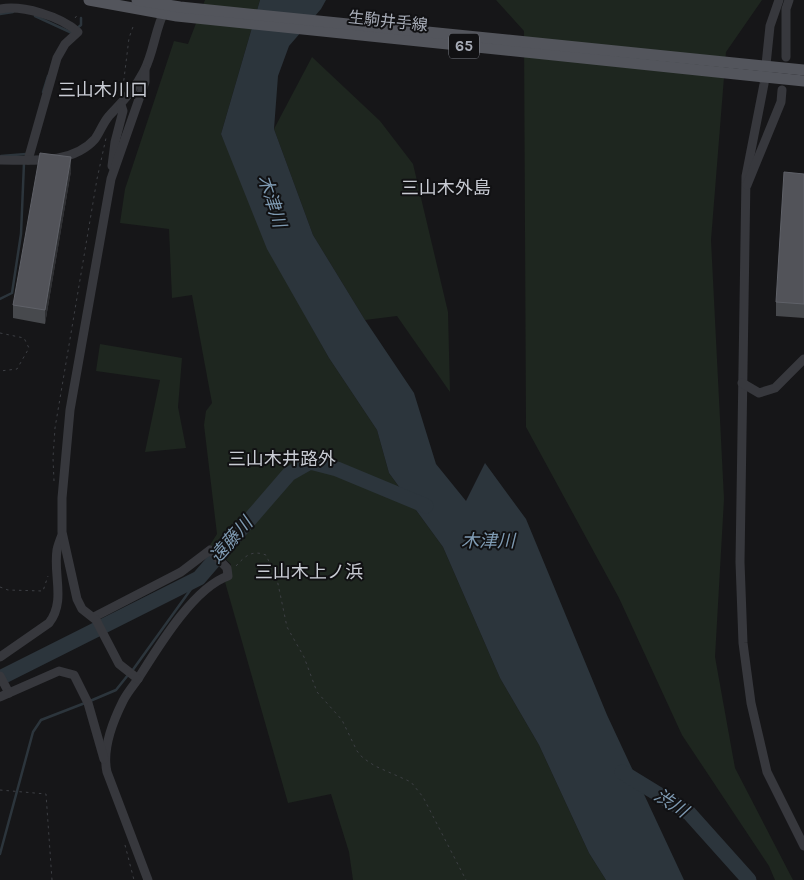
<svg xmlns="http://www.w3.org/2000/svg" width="804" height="880" viewBox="0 0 804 880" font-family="Karla,'Noto Sans JP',sans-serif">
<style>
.green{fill:#1e261f}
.water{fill:#2c353c}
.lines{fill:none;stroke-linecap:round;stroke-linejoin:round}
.stream{stroke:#2c353c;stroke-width:2.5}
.river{stroke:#2c353c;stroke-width:15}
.path{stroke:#3d3f44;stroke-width:1;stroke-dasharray:2.5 4;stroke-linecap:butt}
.minor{stroke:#37383d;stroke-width:9}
.major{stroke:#53555c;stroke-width:11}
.wall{fill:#47494d}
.shaded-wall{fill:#2f3033}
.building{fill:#525359;stroke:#5f6168}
.labels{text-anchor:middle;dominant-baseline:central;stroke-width:4;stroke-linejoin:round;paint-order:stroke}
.shield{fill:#111113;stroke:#7b7e86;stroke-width:1}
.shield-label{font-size:15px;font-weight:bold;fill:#a8adb8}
.street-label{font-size:16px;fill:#a8adb8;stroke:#111113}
.neighbourhood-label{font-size:18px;fill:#c9ccd4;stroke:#111113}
.water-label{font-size:18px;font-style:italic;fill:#7f9bb3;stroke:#111113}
</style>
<rect width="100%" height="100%" fill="#161618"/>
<!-- green -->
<g class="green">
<path d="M205 0H260L221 134 309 322 329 358 377 430 389 473 443 547 500 678 539 745 589 853 606 880H353L349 852 331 794 288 803 225 582 230 579 231 564 210 545 217 534 204 425 206 411 212 403 192 295 172 298 169 229 120 223 125 189 174 41 188 44Z"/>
<path d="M496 0H762L726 52 711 240 724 499 715 657 735 768 793 880H775L769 866 682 735 619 598 526 427 524 31Z"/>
<path d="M312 57 380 121 413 164 448 312 450 392 397 316 365 320 313 235 274 129Z"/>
<path d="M100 344 182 358 178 407 186 448 145 452 160 380 96 371Z"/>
</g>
<!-- water -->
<path class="water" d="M260 0H326L321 9 289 46 278 76 274 129 313 235 365 320 414 393 436 464 466 501 485 463 526 519 607 715 684 880H606L589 853 539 745 500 678 443 547 389 473 377 430 329 358 267 249 221 134Z"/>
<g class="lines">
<!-- stream -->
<g class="stream">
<path d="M0 14 13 12"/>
<path d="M35 16 72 33"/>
<path d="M76 29 81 25V18"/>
<path d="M43 92 48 76"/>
<path d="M1 156 26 154"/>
<path d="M0 299 12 293 21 234 24 163"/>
<path d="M132 671 199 578"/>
<path d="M90 701 116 690 128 675"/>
<path d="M0 854 33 732 41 720 85 703"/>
</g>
<!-- river -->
<g class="river">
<path d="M0 678 199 578 289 474 310 462 337 469 426 506"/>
<path d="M622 772 689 813 749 880"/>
</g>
<!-- path -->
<g class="path">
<path d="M75 18 79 13"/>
<path d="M123 87 129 38 134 24"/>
<path d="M0 333 24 338 29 348 17 369 0 371"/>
<path d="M54 481 53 458 55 428 97 179 106 138"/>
<path d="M236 566C246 555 252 550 266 555L277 579 287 627 304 657 317 692 342 720 357 751 363 758 375 766 411 782 423 797 466 880"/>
<path d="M0 587 8 590 43 591 48 576"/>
<path d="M0 790 46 794 52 880"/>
<path d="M125 845 134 880"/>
</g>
<!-- minor -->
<g class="minor">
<path d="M779 0 770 26 764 84 746 176 740 562 743 643 751 703 767 772 804 846"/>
<path d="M0 9C23 5 60 16 78 32L65 44 57 58 28 160"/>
<path d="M786 57V9L789 0"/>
<path d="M0 160C31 160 72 165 95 139 100 132 103 123 109 116 122 102 135 89 144 71 154 52 155 29 165 10"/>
<path d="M112 166 115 142 123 111 121 105"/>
<path d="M747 185 781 102 782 90"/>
<path d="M742 383 759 393 775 388 804 359"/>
<path d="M94 617 181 572 210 550 227 568 228 576C193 588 157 649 138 679 133 686 127 693 123 701 113 721 102 750 107 772L148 880"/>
<path d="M0 657 49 623C66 601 53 575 57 550 58 545 60 540 62 535"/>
<path d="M0 676 9 693"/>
<path d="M138 679 119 664 96 620 82 609 77 599 62 532V498L70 410 111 179 145 82V70"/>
<path d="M0 697 59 671 74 675 88 703 104 759"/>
</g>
<!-- major -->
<g class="major">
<path d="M89 0 177 16 804 81"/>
<path d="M137 0 180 7 804 70"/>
</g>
</g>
<!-- wall -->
<g class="wall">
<path d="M71 171 45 324 13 318V305Z"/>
<path d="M804 174V318L776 316V302Z"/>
</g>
<!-- shaded-wall -->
<path class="shaded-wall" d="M71 157V171L45 324V310Z"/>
<!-- building -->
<g class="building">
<path d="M40 153 71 157 45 310 13 305Z"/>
<path d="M784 172 804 174V304L776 302Z"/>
</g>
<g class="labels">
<!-- shield labels -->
<rect class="shield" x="449" y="33.5" width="30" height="25" rx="4"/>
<g class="shield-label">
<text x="464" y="46">65</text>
</g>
<!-- street labels -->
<g class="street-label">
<text transform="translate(388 21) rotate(6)">生駒井手線</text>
</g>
<!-- neighbourhood labels -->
<g class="neighbourhood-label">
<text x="103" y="90">三山木川口</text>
<text x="446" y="188">三山木外島</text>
<text x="282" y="459">三山木井路外</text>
<text x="309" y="572">三山木上ノ浜</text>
</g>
<!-- water labels -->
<g class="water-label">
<text transform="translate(272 201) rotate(72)">木津川</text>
<text transform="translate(231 540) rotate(-49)">遠藤川</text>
<text x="488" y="541">木津川</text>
<text transform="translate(671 803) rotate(33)">渋川</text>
</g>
</g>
</svg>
